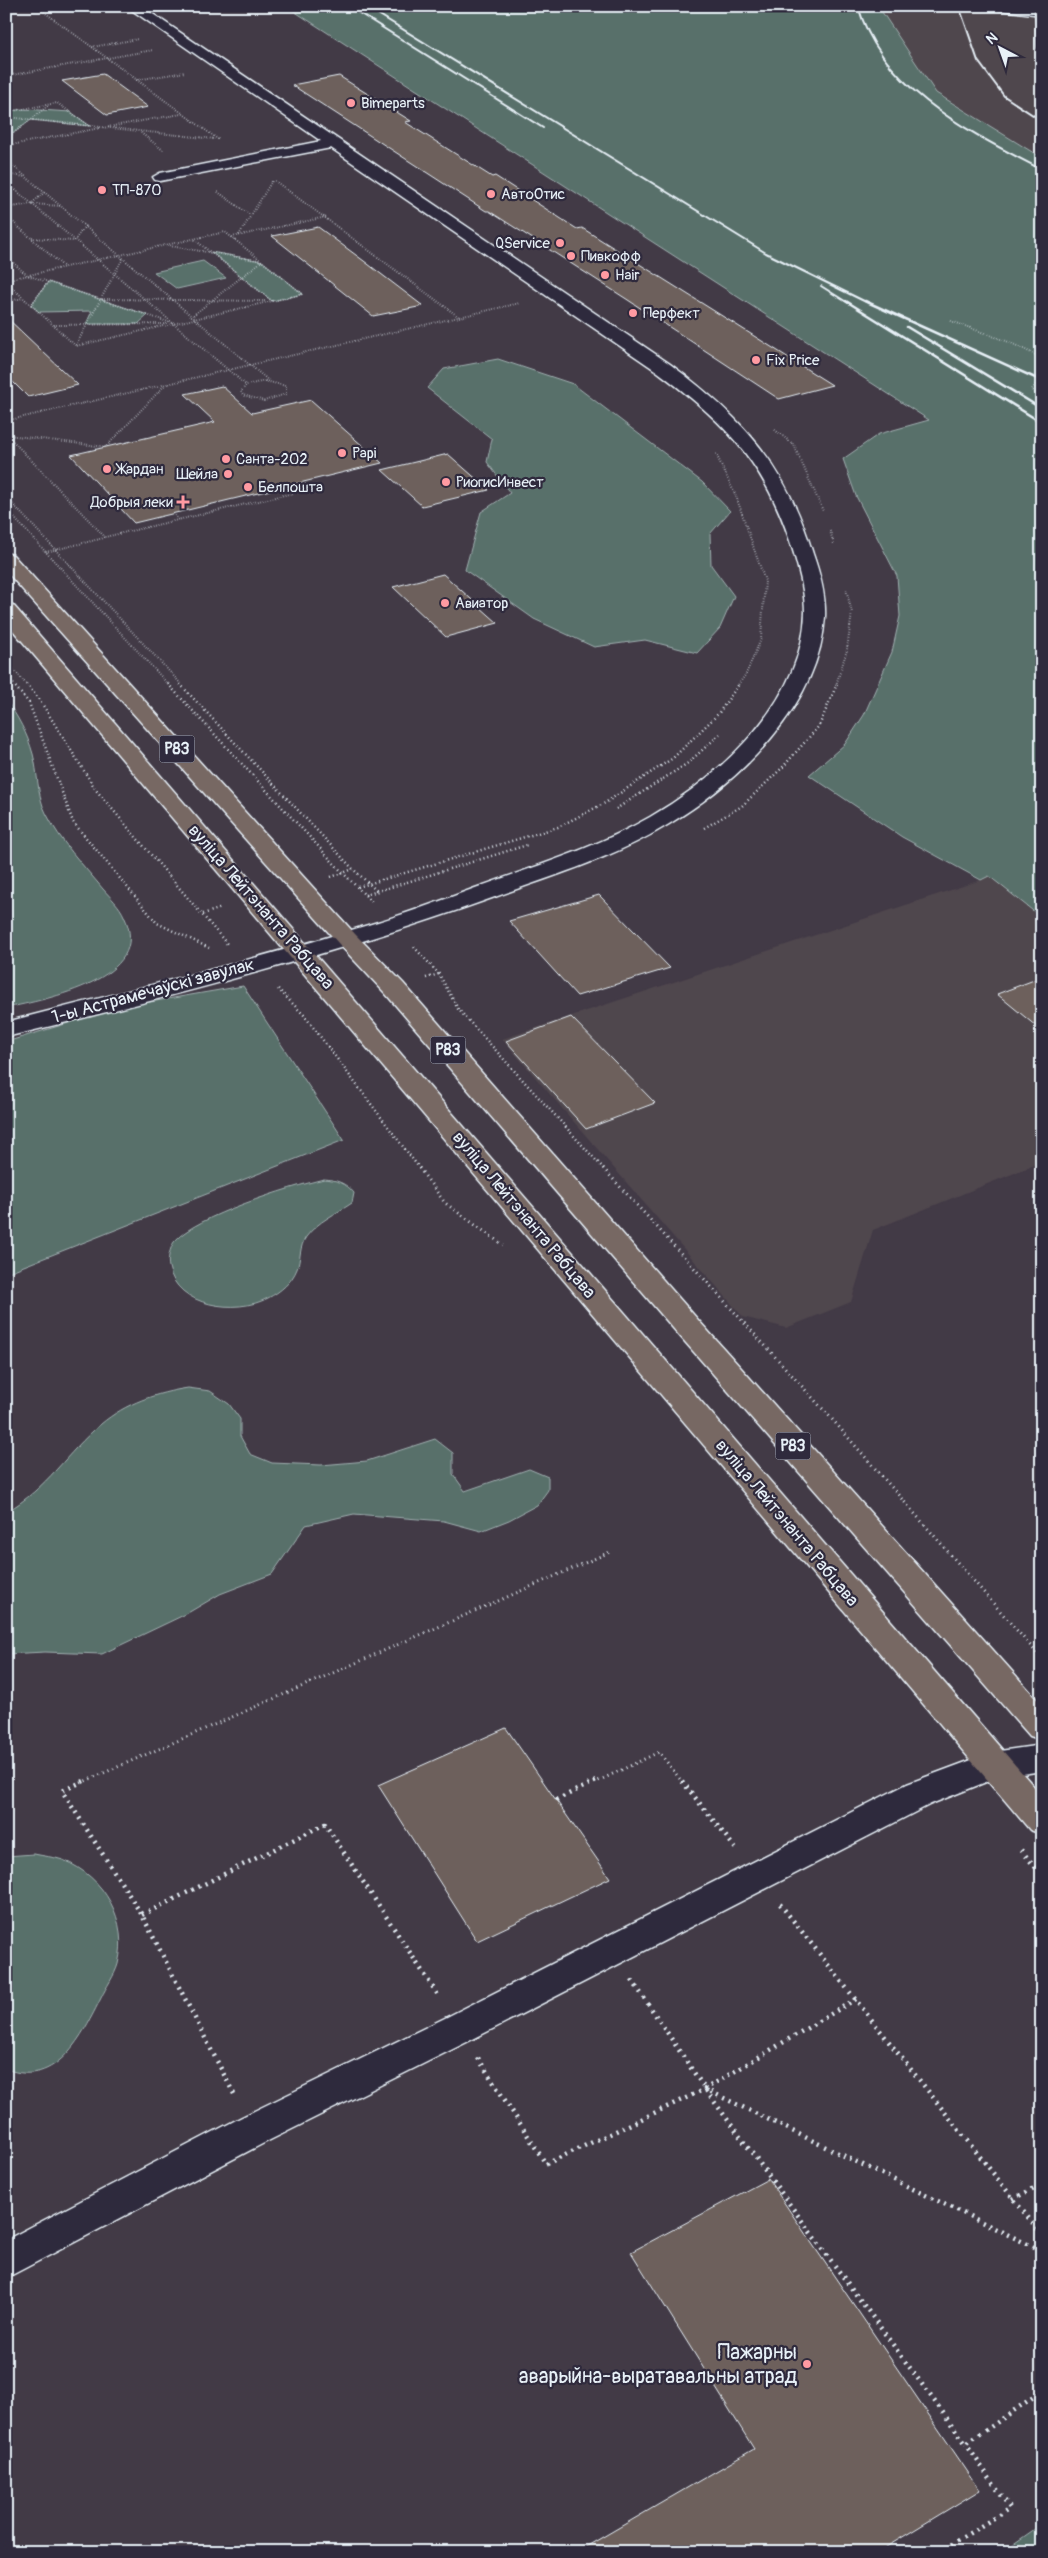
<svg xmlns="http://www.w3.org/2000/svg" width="1048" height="2558" viewBox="0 0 1048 2558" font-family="Pangolin,sans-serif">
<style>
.built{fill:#4f464d}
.green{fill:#59706a;stroke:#a0b0b1}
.building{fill:#6d615c;stroke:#e8f1f8}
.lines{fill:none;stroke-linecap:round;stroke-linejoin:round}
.minor-casing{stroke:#e8f1f8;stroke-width:3}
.highway-casing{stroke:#e8f1f8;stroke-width:3}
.path-far3{stroke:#e8f1f8;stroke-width:2;stroke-dasharray:0.5 2;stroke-linecap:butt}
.path-far2{stroke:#e8f1f8;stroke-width:2.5;stroke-dasharray:1 3;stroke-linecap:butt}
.path-far1{stroke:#e8f1f8;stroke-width:3;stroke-dasharray:1 4;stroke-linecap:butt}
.path{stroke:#e8f1f8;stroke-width:4.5;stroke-dasharray:2 5;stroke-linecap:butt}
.minor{fill:#2f2a3d;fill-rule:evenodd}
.highway{fill:#776864;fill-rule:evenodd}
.rail-far1{stroke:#e8f1f8;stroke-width:2}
.rail{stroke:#e8f1f8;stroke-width:2.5}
.poi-dot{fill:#ff9aa2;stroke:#2f2a3d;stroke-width:2}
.labels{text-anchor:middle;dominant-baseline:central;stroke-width:4.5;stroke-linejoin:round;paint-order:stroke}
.far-poi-label{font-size:15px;fill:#e8f1f8;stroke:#2f2a3d;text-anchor:start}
.shield{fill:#2f2a3d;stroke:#b0b5c0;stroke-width:1}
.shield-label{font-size:16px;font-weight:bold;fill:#e8f1f8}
.street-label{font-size:18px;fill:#e8f1f8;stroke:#2f2a3d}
.near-poi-label{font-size:21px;fill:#e8f1f8;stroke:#2f2a3d;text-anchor:end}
</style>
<rect width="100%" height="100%" fill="#423a46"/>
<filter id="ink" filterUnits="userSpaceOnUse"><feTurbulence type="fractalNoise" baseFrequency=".02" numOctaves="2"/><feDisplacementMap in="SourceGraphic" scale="10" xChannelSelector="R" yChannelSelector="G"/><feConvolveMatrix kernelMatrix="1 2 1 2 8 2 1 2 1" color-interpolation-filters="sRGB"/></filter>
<g filter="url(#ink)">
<!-- built -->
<g class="built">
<path d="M878 6H1042V158L936 93Z"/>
<path d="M989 875 1042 918V1162L873 1230 851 1302 786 1328 743 1317 502 1039 981 880Z"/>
</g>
<!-- green -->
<g class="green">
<path d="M286 6H878L936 93 1042 158V918L989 876 981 880 902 837 809 775 845 744 864 715 892 652 900 616 897 576 856 496 843 459 879 434 929 420Z"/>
<path d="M23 109 71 112 90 126 31 120 15 132 6 133V112Z"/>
<path d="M211 252 262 261 303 294 272 301Z"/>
<path d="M203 261 226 278 177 289 154 272Z"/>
<path d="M48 282 148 315 138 324H86L92 311 39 312 31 305Z"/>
<path d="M498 359 573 384 702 482 730 511 710 534 711 565 734 596 720 628 697 653 645 640 594 647 534 619 465 570 481 512 510 493 487 462 492 439 427 388 444 369Z"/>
<path d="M6 700C18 717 27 733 33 754 38 772 37 796 46 813 60 841 83 865 103 889 110 897 120 906 124 916 155 979 47 999 6 1008Z"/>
<path d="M243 986 344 1140 6 1273V1042L121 1007Z"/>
<path d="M324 1179C337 1180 346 1183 354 1193L352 1203C336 1214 318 1221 306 1237 299 1247 301 1259 297 1269 292 1282 280 1292 268 1298 237 1315 176 1307 169 1267 167 1260 170 1248 174 1242 195 1216 290 1187 324 1179Z"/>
<path d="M188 1388 210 1391 229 1404 240 1419V1436L250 1454 272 1463 321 1465 367 1461 435 1439 453 1453V1474L465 1491 529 1469 548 1477V1490L537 1505 509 1520 481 1531 444 1521 354 1514 306 1525 272 1574 220 1594 186 1614 102 1654 45 1652 6 1654V1512C49 1487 65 1454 101 1424 126 1403 156 1393 188 1388Z"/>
<path d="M34 1854C43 1856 54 1857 63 1860 105 1877 129 1921 118 1964 115 1975 106 1987 101 1998 83 2034 57 2089 6 2069V1856Z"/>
<path d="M1042 2524V2552H1002Z"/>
</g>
<!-- building -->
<g class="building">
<path d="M103 74 148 107 107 115 62 81Z"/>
<path d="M339 76 411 121 405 122 492 177 495 176 577 229 582 228 832 385 779 399 625 298 489 211H486L292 85Z"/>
<path d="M318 227 364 261 423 306 373 316 272 236Z"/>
<path d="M6 317 78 385 28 397 6 375Z"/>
<path d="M222 386 252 413 311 400 382 463 134 523 71 455 215 422 185 394Z"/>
<path d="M448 454 489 490 422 506 382 470Z"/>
<path d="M443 574 498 623 446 637 393 587Z"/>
<path d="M599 895 670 968 577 996 509 921Z"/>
<path d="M1042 977V1031L997 994Z"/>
<path d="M571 1017 655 1103 586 1129 506 1041Z"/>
<path d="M506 1728 610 1878 477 1941 378 1785Z"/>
<path d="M768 2179 980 2490 878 2552H577L754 2449 631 2252Z"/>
</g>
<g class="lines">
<defs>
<g id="minor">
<path d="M126 6H141L670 364C744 419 786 465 813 554 820 574 826 595 825 617 819 706 740 781 669 824 614 858 552 876 492 898 333 955 170 997 6 1037V1022C131 990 256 960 378 922 412 912 445 899 478 887 536 866 596 848 650 817 722 775 803 701 805 612 805 593 800 575 795 557 769 468 731 427 658 372L331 148 160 181 155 180 153 177 160 173 321 141Z"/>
<path d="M994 6 1042 7V15L1000 10Z"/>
<path d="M1042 1745V1771L996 1778 931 1804 473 2039 266 2142 6 2278V2240L240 2118 447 2017 907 1784 993 1752Z"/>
</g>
<g id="highway">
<path d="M6 553 13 555 355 934 403 983 699 1321 1042 1705V1740L1030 1736 679 1335 385 993 339 944 6 571Z"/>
<path d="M6 603 13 605 1042 1796V1834L1030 1830 6 622Z"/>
</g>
</defs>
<!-- minor casing -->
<use href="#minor" class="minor-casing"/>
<!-- highway casing -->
<use href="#highway" class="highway-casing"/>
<!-- path-far3 -->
<g class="path-far3">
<path d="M36 6 219 140"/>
<path d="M92 47 138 39"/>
<path d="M6 76 153 50"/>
<path d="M136 80 185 72"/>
<path d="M6 112 57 103 90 126"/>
<path d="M6 117 215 139"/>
<path d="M108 127 181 114"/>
<path d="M141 133 163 150"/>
<path d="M6 139 49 105"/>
<path d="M6 146 100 128"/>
<path d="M6 160 269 381"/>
<path d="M6 174 25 177"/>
<path d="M275 181 459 317"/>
<path d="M6 182 246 385"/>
<path d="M218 192 250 215"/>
<path d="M32 204 61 206"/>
<path d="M6 208 31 204 45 192"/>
<path d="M6 216 64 267"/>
<path d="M239 235 272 181"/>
<path d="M232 237 326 217"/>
<path d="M32 238 74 241 85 226"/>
<path d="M195 240 272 301"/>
<path d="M170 246 262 261 192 316"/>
<path d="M6 256 27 275 171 323"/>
<path d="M6 280 225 232 303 294 76 346 6 282"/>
<path d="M102 299 266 301"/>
<path d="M6 302 23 298"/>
<path d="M31 305 48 282"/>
<path d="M951 321 1009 342 1042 358"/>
<path d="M54 325 167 324"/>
<path d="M76 345 123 258"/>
<path d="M1042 377 1032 389 1042 401"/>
<path d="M265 381 286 386V394L264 401 243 395 241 392 246 385Z"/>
<path d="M6 421 520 303"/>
<path d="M775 430 794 445 823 511"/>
<path d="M6 434 105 537 310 489 304 483"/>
<path d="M8 435 106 447 165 385"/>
<path d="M716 454 736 496 765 581 761 639 746 674 738 685"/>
<path d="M6 497 182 685"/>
<path d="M6 509 169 685"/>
<path d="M173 514 179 520"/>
<path d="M830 531 834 544"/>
<path d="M46 552 104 538"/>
<path d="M6 661 27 685"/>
<path d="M6 676 14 685"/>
<path d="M836 685 847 650 852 613 846 589"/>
</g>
<!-- path-far2 -->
<g class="path-far2">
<path d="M13 684 29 703 73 822 157 923 209 948"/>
<path d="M26 684 39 699 96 790 227 944"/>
<path d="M168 684 343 873 353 869"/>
<path d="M180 684 353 869 377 891"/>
<path d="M616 809 688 763 720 734"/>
<path d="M704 828 742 806 782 768 819 726 837 684"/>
<path d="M331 877 343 873 372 902"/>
<path d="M358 887 558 827 605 803 673 758 718 714 739 684"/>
<path d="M365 895 527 845"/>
<path d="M203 914 222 908"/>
<path d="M414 947 439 974 458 1009 604 1169"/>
<path d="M426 978 439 974"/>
<path d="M278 989 304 1015 420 1169"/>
</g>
<!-- path-far1 -->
<g class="path-far1">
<path d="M419 1168 445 1203 503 1245"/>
<path d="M603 1168 831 1418 1042 1659"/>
<path d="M81 1783 610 1552"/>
<path d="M594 1783 659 1752 683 1783"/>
</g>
<!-- path -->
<g class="path">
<path d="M84 1781 62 1791 142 1915 236 2098"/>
<path d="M682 1781 736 1849"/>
<path d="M556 1800 596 1781"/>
<path d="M1021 1850 1042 1875"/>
<path d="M780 1904 1042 2235"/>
<path d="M142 1915 325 1824 440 1998"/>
<path d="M632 1980 705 2089 966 2444 1042 2391"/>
<path d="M856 1999 705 2089 1042 2251"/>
<path d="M478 2058 546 2164 705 2089"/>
<path d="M1013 2199 1042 2184"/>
<path d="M939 2552 1010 2508 966 2444"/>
</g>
<!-- minor -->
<use href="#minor" class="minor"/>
<!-- highway -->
<use href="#highway" class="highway"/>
<!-- rail-far1 -->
<g class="rail-far1">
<path d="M348 6 543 128"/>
<path d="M365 6 766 253 868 303"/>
<path d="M858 6C882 90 970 132 1042 170"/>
<path d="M959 6 978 61 1004 96 1042 121"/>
<path d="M1035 6 1037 47 1042 63"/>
<path d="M821 286 848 303"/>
</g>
<!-- rail -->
<g class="rail">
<path d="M846 301 1042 423"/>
<path d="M865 301 1042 381"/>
<path d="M907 327 1042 409"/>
</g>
</g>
</g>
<!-- markers -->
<g class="poi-dot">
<circle cx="351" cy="103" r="5"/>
<circle cx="102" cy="190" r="5"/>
<circle cx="491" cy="194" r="5"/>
<circle cx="560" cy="243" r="5"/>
<circle cx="571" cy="256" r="5"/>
<circle cx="605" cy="275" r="5"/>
<circle cx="633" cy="313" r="5"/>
<circle cx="756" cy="360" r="5"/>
<circle cx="342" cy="453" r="5"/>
<circle cx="226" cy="459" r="5"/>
<circle cx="107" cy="469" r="5"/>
<circle cx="228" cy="474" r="5"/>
<circle cx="446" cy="482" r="5"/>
<circle cx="248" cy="487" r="5"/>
<path d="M180.5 494.5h5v5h5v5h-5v5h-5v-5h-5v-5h5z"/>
<circle cx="445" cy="603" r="5"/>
<circle cx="807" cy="2364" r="5"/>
</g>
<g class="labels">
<!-- far-poi labels -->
<g class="far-poi-label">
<text x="361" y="103">Bimeparts</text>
<text x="112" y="190">ТП-870</text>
<text x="501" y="194">АвтоОтис</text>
<text x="550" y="243" text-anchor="end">QService</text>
<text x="581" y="256">Пивкофф</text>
<text x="615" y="275">Hair</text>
<text x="643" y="313">Перфект</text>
<text x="766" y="360">Fix Price</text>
<text x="352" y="453">Papi</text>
<text x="236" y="459">Санта-202</text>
<text x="117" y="469">Жардан</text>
<text x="218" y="474" text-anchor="end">Шейла</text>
<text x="456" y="482">РиогисИнвест</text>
<text x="258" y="487">Белпошта</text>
<text x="173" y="502" text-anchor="end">Добрыя леки</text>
<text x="455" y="603">Авиатор</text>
</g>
<!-- shield labels -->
<g class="shield">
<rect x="159.5" y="735.5" width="35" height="27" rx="4"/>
<rect x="430.5" y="1036.5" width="35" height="27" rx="4"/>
<rect x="775.5" y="1432.5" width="35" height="27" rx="4"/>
</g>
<g class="shield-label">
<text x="177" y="749">Р83</text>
<text x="448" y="1050">Р83</text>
<text x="793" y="1446">Р83</text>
</g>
<!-- street labels -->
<g class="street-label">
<text transform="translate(261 907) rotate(49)">вуліца Лейтэнанта Рабцава</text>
<text transform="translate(153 991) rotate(-15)">1-ы Астрамечаўскі завулак</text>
<text transform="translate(524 1215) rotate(50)">вуліца Лейтэнанта Рабцава</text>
<text transform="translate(787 1523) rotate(50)">вуліца Лейтэнанта Рабцава</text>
</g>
<!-- near-poi labels -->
<g class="near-poi-label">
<text x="797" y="2352">Пажарны<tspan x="797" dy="24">аварыйна-выратавальны атрад</tspan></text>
</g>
</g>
<!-- margin -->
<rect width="1048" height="2558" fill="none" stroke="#2f2a3d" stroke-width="25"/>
<rect x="12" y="12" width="1023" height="2533" fill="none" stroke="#e8f1f8" stroke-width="2" filter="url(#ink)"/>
<!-- north arrow -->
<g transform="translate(1000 48) rotate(319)" stroke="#2f2a3d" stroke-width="4" paint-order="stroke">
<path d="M0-4L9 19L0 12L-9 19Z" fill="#e8f1f8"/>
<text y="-8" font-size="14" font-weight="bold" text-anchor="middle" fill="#e8f1f8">N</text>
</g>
</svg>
